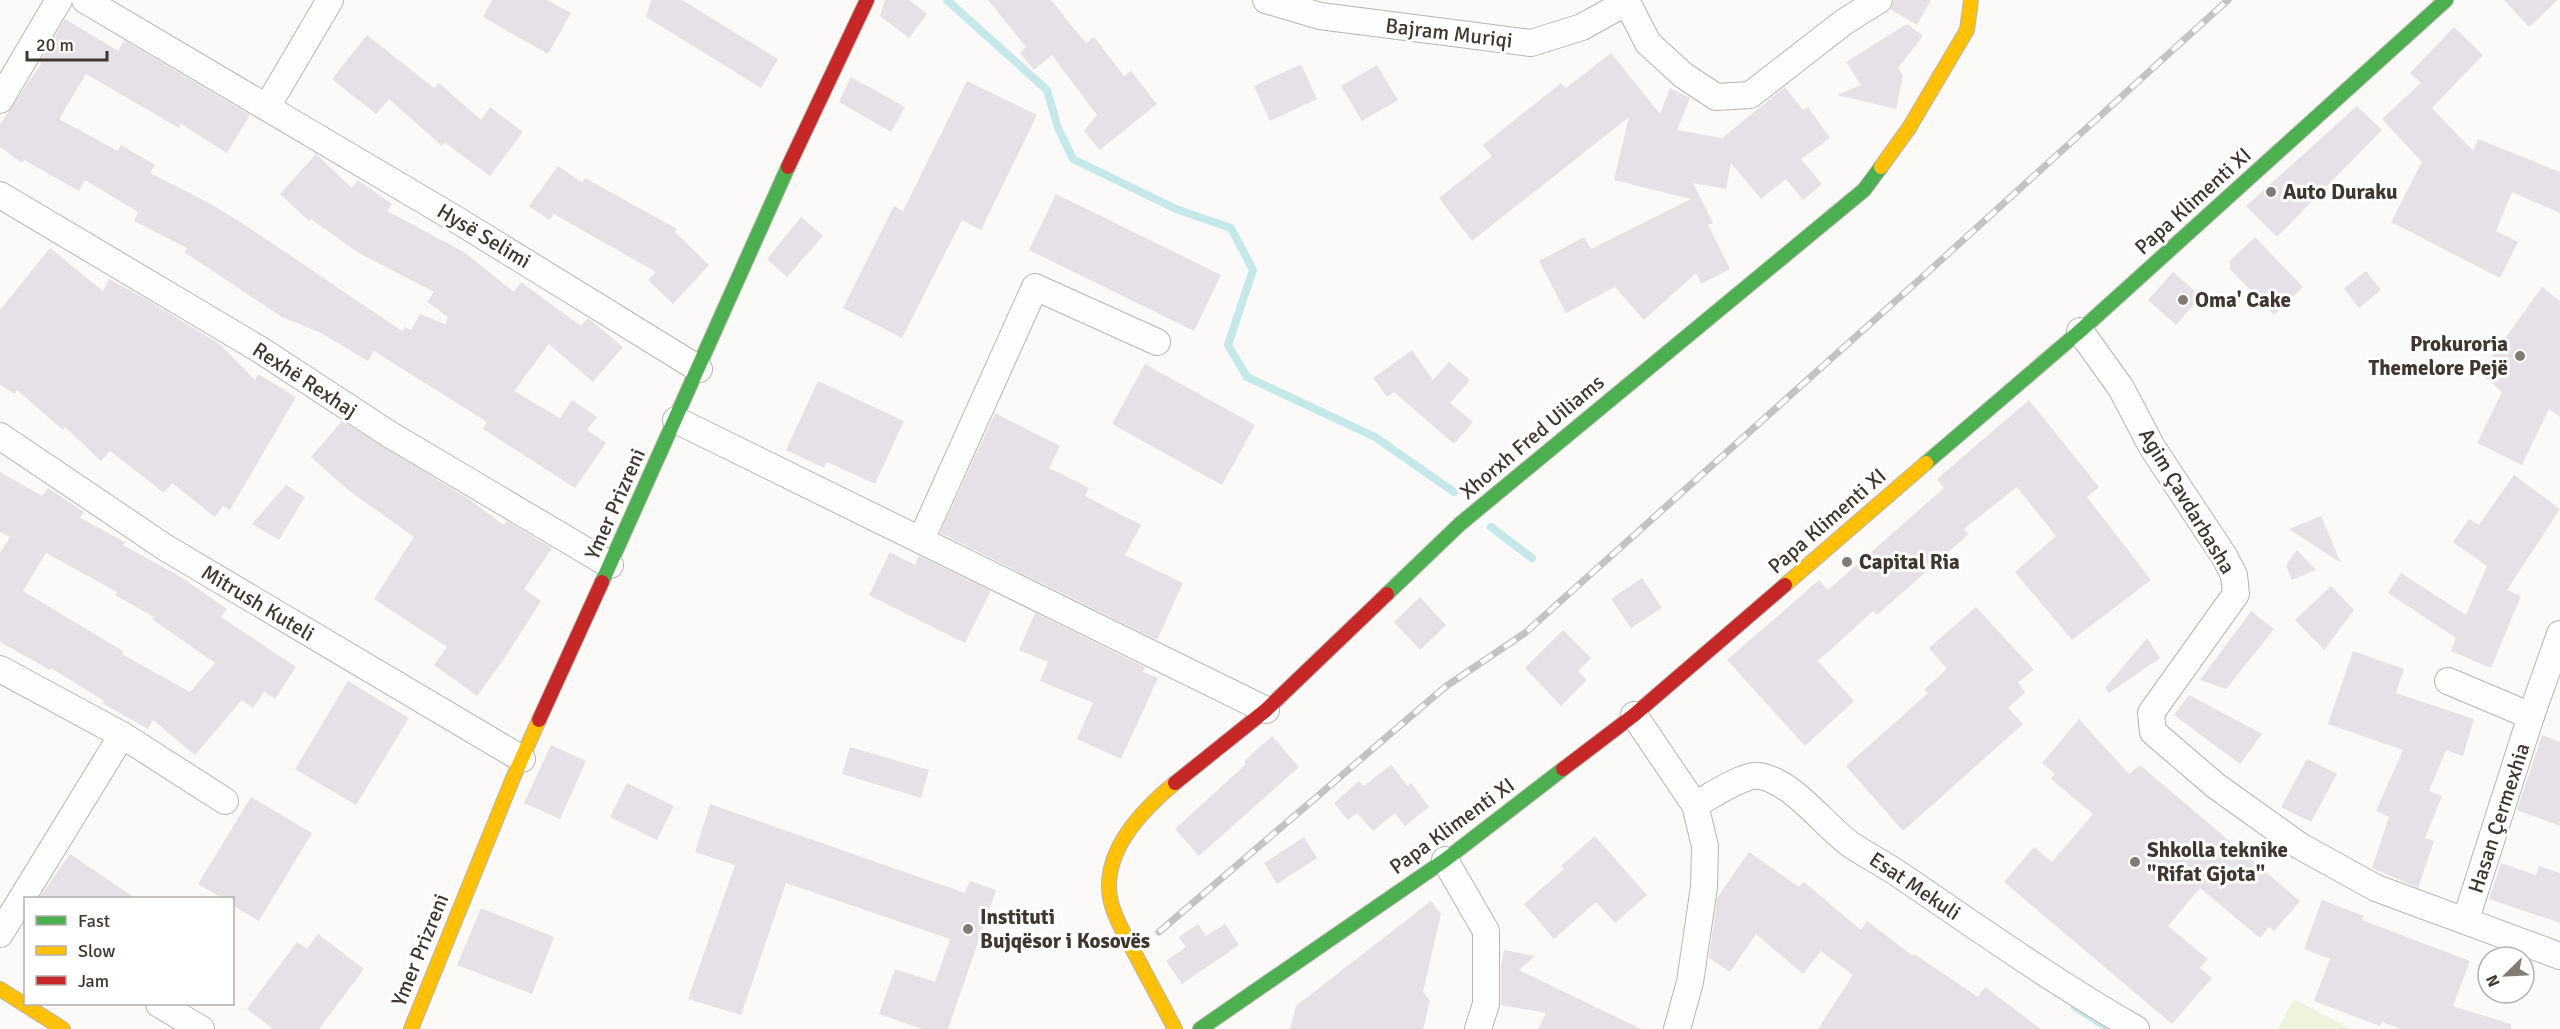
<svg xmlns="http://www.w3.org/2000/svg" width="2560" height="1029" viewBox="0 0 2560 1029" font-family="Signika,sans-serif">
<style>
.green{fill:#eef3de}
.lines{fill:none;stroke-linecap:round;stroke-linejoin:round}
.stream{stroke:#c5e8ea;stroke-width:8}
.building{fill:#e5e1e6;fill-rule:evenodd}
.street-casing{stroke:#b8b5b0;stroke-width:28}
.fast-casing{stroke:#b8b5b0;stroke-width:16}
.slow-casing{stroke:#b8b5b0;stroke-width:16}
.jam-casing{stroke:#b8b5b0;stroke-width:16}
.street{stroke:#fffefe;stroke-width:26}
.fast{stroke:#4caf50;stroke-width:14}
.slow{stroke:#ffc107;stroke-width:14}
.jam{stroke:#c62828;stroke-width:14}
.rail-casing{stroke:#c4c3c2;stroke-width:7}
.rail{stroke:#fff;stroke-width:4.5;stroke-dasharray:14;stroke-linecap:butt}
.poi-dot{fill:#817b75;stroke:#fff;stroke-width:2}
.labels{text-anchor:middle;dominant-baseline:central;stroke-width:6;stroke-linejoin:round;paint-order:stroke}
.street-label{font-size:21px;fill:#3f372f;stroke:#fff}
.poi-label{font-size:21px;font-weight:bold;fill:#3f372f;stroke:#fff;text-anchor:start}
</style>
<rect width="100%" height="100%" fill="#fcfaf8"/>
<!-- green -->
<path class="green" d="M2293 999 2351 1029H2278Z"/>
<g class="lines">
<!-- stream -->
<g class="stream">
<path d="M947 0 1047 90 1058 128 1073 159 1176 209 1231 228 1253 270 1228 345 1247 377 1375 437 1454 492"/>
<path d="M1491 527 1532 558"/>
<path d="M2075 1007 2110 1029"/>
</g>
</g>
<!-- building -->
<g class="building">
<path d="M492 0H547L571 13 548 54 483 17Z"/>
<path d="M651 0H682L778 59 761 88 646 17Z"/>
<path d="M885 0H909L927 14 909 38 880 16Z"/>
<path d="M988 0H1051L1086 43 1094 37 1124 76 1131 71 1157 104 1100 150 1084 131 1097 115 1052 55 1034 70 1020 53 1026 47Z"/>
<path d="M1894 0H1931L1917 25 1890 9Z"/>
<path d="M2504 0H2558L2529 27Z"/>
<path d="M65 19 118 51 124 40 250 115 227 153 181 124 179 128 86 74 59 119 118 151 121 145 155 165 150 173 211 204 248 227 402 331 405 327 411 330 420 314 445 324 448 317 427 302 434 292 357 252 311 219 309 221 280 194 316 154 352 188 358 180 392 204 387 211 464 252 514 292 521 282 581 326 588 318 623 347 593 382 549 344 514 391 560 418 572 400 597 417 587 430 606 443 575 488 483 429 487 422 374 351 368 361 321 333 282 317 184 252 187 248 134 221 138 212 85 180 79 191 24 160 22 163 0 147V124L41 64 40 62Z"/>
<path d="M1907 24 1923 36 1898 68 1903 76 1896 109 1837 95 1861 85 1846 62Z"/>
<path d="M2454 27 2483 55 2432 108 2473 151 2478 139 2560 172V213L2512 192 2496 231 2518 242 2500 278 2391 222 2422 162 2382 119 2421 83 2410 73Z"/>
<path d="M367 35 434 88 439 83 481 120 490 107 523 132 490 176 445 143 442 146 389 99 376 114 332 79Z"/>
<path d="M1611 53 1660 114 1670 88 1690 98 1677 130 1722 138 1785 87 1803 110 1808 107 1830 138 1801 159 1822 184 1803 200 1786 179 1761 199 1731 163 1726 189 1693 183 1713 223 1708 225 1730 269 1701 284 1696 273 1644 320 1615 287 1566 313 1539 261 1584 237 1591 249 1691 199 1614 180 1629 117 1472 241 1439 198 1492 156 1483 145 1561 83 1566 88Z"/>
<path d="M1301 64 1317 99 1270 121 1254 86Z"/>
<path d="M1377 65 1398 100 1362 121 1341 86Z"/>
<path d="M851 77 905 107 891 132 839 102Z"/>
<path d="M967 81 1037 115 981 230 962 220 902 338 843 308 894 206 903 211Z"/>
<path d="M2357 106 2382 130 2277 237 2246 206Z"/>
<path d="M558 166 582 183 585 178 677 229 675 232 709 265 673 304 648 280 656 272 554 214 549 220 529 206Z"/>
<path d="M1056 194 1221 275 1194 331 1029 250Z"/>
<path d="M801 217 823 236 787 277 767 259Z"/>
<path d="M2255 237 2303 287 2274 315 2230 269V261Z"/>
<path d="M50 248 103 291 109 279 144 298 221 345 255 380 258 374 296 397 230 510 223 506 215 517 172 483 164 493 110 451 101 461 65 427 63 430 17 390 15 394 0 385V310Z"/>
<path d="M2366 271 2381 290 2359 308 2344 288Z"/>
<path d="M2173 272 2201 296 2176 325 2148 300Z"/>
<path d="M2542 287 2560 301V417L2549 409 2522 465 2477 443 2502 392 2480 373Z"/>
<path d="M1412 350 1433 380 1449 362 1470 380 1450 403 1473 422 1454 444 1394 392 1387 397 1373 378Z"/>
<path d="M1145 364 1255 425 1222 485 1112 424Z"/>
<path d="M818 381 904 421 875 484 827 462 824 468 786 450Z"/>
<path d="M2029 400 2099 487 2087 497 2151 580 2072 640 2015 572 2056 536 2017 487 1964 529 1969 534 1877 615 1873 611 1818 661 1854 701 1805 746 1727 660 1819 580 1828 590 1944 488 1937 479Z"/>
<path d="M995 413 1060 446 1049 468 1089 488 1085 496 1141 525 1125 555 1183 583 1157 640 940 533Z"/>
<path d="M342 421 467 498 504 525 507 521 552 548 524 589 541 601 506 656 477 696 434 665 447 647 374 599 414 537 348 490 311 457Z"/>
<path d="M0 472 42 496 48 488 84 512 80 518 125 542 123 545 181 577 227 609 221 617 296 667 275 699 264 692 253 708 242 700 195 755 153 720 148 729 102 703 104 701 51 668 50 670 0 642V553L10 537 0 532ZM46 553 117 592 115 595 154 617 152 619 215 663 190 692 122 654 123 651 23 591Z"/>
<path d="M2514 475 2560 509 2507 590 2521 596 2491 668 2451 651 2456 638 2388 593 2401 573 2466 615 2487 566 2453 542 2469 519 2479 525Z"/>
<path d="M286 485 305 497 279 540 252 524Z"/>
<path d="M2321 516 2341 563 2289 529Z"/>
<path d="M2297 550 2316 570 2292 580 2286 565Z"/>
<path d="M890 552 915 565 919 556 991 591 965 643 869 595Z"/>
<path d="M1642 578 1662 608 1631 628 1611 599Z"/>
<path d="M2331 586 2354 610 2324 650 2295 620Z"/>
<path d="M1420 597 1446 625 1420 650 1394 622Z"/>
<path d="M1976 607 2034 670 2018 682 2025 692 2008 708 2023 724 1903 831 1846 766 1928 693 1925 689 1947 669 1929 648Z"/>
<path d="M2251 611 2274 629 2226 689 2200 680Z"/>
<path d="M1035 613 1145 667 1143 672 1158 678 1121 759 1077 739 1093 703 1040 681 1048 662 1019 650Z"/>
<path d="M1563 630 1591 658 1578 671 1587 680 1561 706 1525 668Z"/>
<path d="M2147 638 2160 658 2109 693 2105 688Z"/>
<path d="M2353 651 2404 669 2396 693 2474 719 2463 756 2446 750 2429 791 2442 796 2425 838 2434 841 2418 888 2372 868 2389 817 2376 811 2403 750 2328 724Z"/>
<path d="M348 681 409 718 356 805 295 769Z"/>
<path d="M2189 695 2262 734 2240 764 2174 715Z"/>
<path d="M2079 719 2129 774 2140 765 2300 901 2274 931 2269 927 2260 938 2200 888 2168 926 2208 959 2200 968 2212 978 2172 1024 2004 882 2034 847 2052 862 2093 814 2051 779 2055 774 2042 763Z"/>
<path d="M2542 735 2560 742V826L2517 810Z"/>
<path d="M1272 736 1299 767 1199 856 1175 829 1246 764 1244 761Z"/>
<path d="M551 745 586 761 560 819 524 803Z"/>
<path d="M850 747 929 770 921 798 842 774Z"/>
<path d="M2307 759 2337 774 2311 822 2281 807Z"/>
<path d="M1391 765 1408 786 1411 783 1429 807 1405 826 1395 813 1373 831 1357 813 1348 820 1334 803 1359 781 1364 786Z"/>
<path d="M627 783 674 806 657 840 610 817Z"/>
<path d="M251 797 312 833 259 921 232 905V898H222L198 884Z"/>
<path d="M710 804 965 893 970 881 996 890 948 1029H922L879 1014 895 969 935 982 950 939 786 883 741 1015 688 999 735 865 695 852Z"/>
<path d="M1595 836 1647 895 1615 923 1596 902 1554 939 1524 904 1564 869 1561 866Z"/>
<path d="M1304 837 1317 858 1277 884 1264 863Z"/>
<path d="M1749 852 1799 887 1804 882 1861 930 1867 921 1913 956 1914 954 1978 997 1985 987 2041 1029H1818L1853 975 1821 951 1803 974 1756 934 1730 972 1709 958 1717 898Z"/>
<path d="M70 854 135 898H39Z"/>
<path d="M2501 863 2536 875 2539 866 2560 873V923L2489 899Z"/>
<path d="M2322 900 2364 916 2362 920 2470 961 2453 1006 2511 1024V1029H2401L2382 1022 2380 1026 2314 1001 2330 959 2304 949Z"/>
<path d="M1431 901 1441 914 1423 992 1430 1001 1423 1029H1290L1296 1006Z"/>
<path d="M481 908 554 937 532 994 457 965Z"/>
<path d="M1198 924 1206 936 1225 924 1239 945 1182 984 1166 961 1186 947 1179 937Z"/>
<path d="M318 934 364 969 319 1029H273L247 1009 297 942 307 949Z"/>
<path d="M1504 950 1535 956 1519 970 1641 1029H1538L1546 1013 1501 1005V966Z"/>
</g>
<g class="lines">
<defs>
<g id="street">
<path d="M85 0 457 220 699 369"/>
<path d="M1266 0 1320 16 1531 43 1582 27 1627 2"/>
<path d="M1626 0 1648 43 1683 75 1716 97 1750 95 1844 22 1879 0"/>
<path d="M0 100 59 0"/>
<path d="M267 107 330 0"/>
<path d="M0 195 259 349 389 434 610 565"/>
<path d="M2080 331 2121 388 2152 447 2224 556 2234 575 2236 594 2151 713 2153 732 2216 786 2300 846 2376 888 2560 956"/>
<path d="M676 420 1266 710"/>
<path d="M0 436 166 548 522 759"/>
<path d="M921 540 1035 287 1157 342"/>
<path d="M0 669 122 735 0 934"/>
<path d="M2448 681 2531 716"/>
<path d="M1634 715 1695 805 1705 846 1704 887 1690 982 1677 1029"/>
<path d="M122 735 225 801"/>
<path d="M1695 805C1709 797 1745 773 1760 776 1793 782 1823 824 1850 844 1866 855 1884 864 1900 875 1978 928 2054 982 2136 1029"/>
<path d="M1445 860 1486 931V1004L1478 1029"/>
<path d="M2466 919 2531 716 2560 634"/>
<path d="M159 1004 201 1029"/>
</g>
<g id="fast">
<path d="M1926 463 2080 331 2446 0"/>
<path d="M602 582 788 167"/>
<path d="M1387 594 1460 524 1864 190 1881 167"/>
<path d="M1200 1029 1445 860 1563 769"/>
</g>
<g id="slow">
<path d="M1881 167 1909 128 1967 30 1971 0"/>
<path d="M1785 585 1926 463"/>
<path d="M0 989 63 1029"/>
<path d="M411 1029 513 778 539 720"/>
<path d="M1175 1029C1161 1003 1148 978 1134 952 1125 935 1114 917 1110 898 1102 851 1142 810 1175 783"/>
</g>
<g id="jam">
<path d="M788 167 867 0"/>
<path d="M539 720 602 582"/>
<path d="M1563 769 1634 715 1785 585"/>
<path d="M1175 783 1266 710 1387 594"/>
</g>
</defs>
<!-- street casing -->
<use href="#street" class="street-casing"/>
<!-- fast casing -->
<use href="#fast" class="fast-casing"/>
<!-- slow casing -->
<use href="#slow" class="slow-casing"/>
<!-- jam casing -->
<use href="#jam" class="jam-casing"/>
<!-- street -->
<use href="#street" class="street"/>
<!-- fast -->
<use href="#fast" class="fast"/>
<!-- slow -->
<use href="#slow" class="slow"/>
<!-- jam -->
<use href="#jam" class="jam"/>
<defs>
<path id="rail" d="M1159 932 1445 687 1525 633 1929 271 2228 0"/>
</defs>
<!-- rail casing -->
<use href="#rail" class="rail-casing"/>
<!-- rail -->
<use href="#rail" class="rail"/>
</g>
<!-- markers -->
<g class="poi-dot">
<circle cx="2271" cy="192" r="6"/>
<circle cx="2183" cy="300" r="6"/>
<circle cx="2520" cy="356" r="6"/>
<circle cx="1847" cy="562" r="6"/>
<circle cx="2135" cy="862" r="6"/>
<circle cx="968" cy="929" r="6"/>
</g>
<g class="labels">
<!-- street labels -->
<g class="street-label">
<text transform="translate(1449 33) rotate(7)">Bajram Muriqi</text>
<text transform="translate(2193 201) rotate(-42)">Papa Klimenti XI</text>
<text transform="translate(484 236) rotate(31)">Hysë Selimi</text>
<text transform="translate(305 380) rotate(33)">Rexhë Rexhaj</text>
<text transform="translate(1532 437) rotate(-40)">Xhorxh Fred Uiliams</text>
<text transform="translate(2187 501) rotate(59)">Agim Çavdarbasha</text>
<text transform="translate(615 504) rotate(-66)">Ymer Prizreni</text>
<text transform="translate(1827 521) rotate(-41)">Papa Klimenti XI</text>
<text transform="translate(258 603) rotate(31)">Mitrush Kuteli</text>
<text transform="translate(2499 818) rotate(-72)">Hasan Çermexhia</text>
<text transform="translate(1452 826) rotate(-36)">Papa Klimenti XI</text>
<text transform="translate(1915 886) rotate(34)">Esat Mekuli</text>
<text transform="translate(420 950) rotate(-68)">Ymer Prizreni</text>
</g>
<!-- poi labels -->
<g class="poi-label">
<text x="2283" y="192">Auto Duraku</text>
<text x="2195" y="300">Oma' Cake</text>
<text x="2508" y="344" text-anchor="end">Prokuroria<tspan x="2508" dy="24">Themelore Pejë</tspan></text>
<text x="1859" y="562">Capital Ria</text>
<text x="2147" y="850">Shkolla teknike<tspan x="2147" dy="24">"Rifat Gjota"</tspan></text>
<text x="980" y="917">Instituti<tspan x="980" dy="24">Bujqësor i Kosovës</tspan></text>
</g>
</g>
<!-- legend -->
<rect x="24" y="897" width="210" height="108" fill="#ffffff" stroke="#b2afac" stroke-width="1.5"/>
<rect x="36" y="916" width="30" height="9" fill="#4caf50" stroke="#b2afac" stroke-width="1.5"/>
<text x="78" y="927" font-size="18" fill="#3f372f">Fast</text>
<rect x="36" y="946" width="30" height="9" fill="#ffc107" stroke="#b2afac" stroke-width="1.5"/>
<text x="78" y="957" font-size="18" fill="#3f372f">Slow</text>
<rect x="36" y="976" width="30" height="9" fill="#c62828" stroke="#b2afac" stroke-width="1.5"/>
<text x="78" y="987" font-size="18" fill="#3f372f">Jam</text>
<!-- north arrow -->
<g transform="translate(2506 975) rotate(246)"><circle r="28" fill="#ffffff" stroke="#b2afac" stroke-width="1.5"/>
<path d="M0-4.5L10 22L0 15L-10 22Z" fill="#817b75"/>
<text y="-9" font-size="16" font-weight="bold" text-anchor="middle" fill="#3f372f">N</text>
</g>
<!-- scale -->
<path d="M27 51v9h80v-9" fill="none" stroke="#3f372f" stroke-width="3"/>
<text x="36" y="51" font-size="18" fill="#3f372f" stroke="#ffffff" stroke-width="4.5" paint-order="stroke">20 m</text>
</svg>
